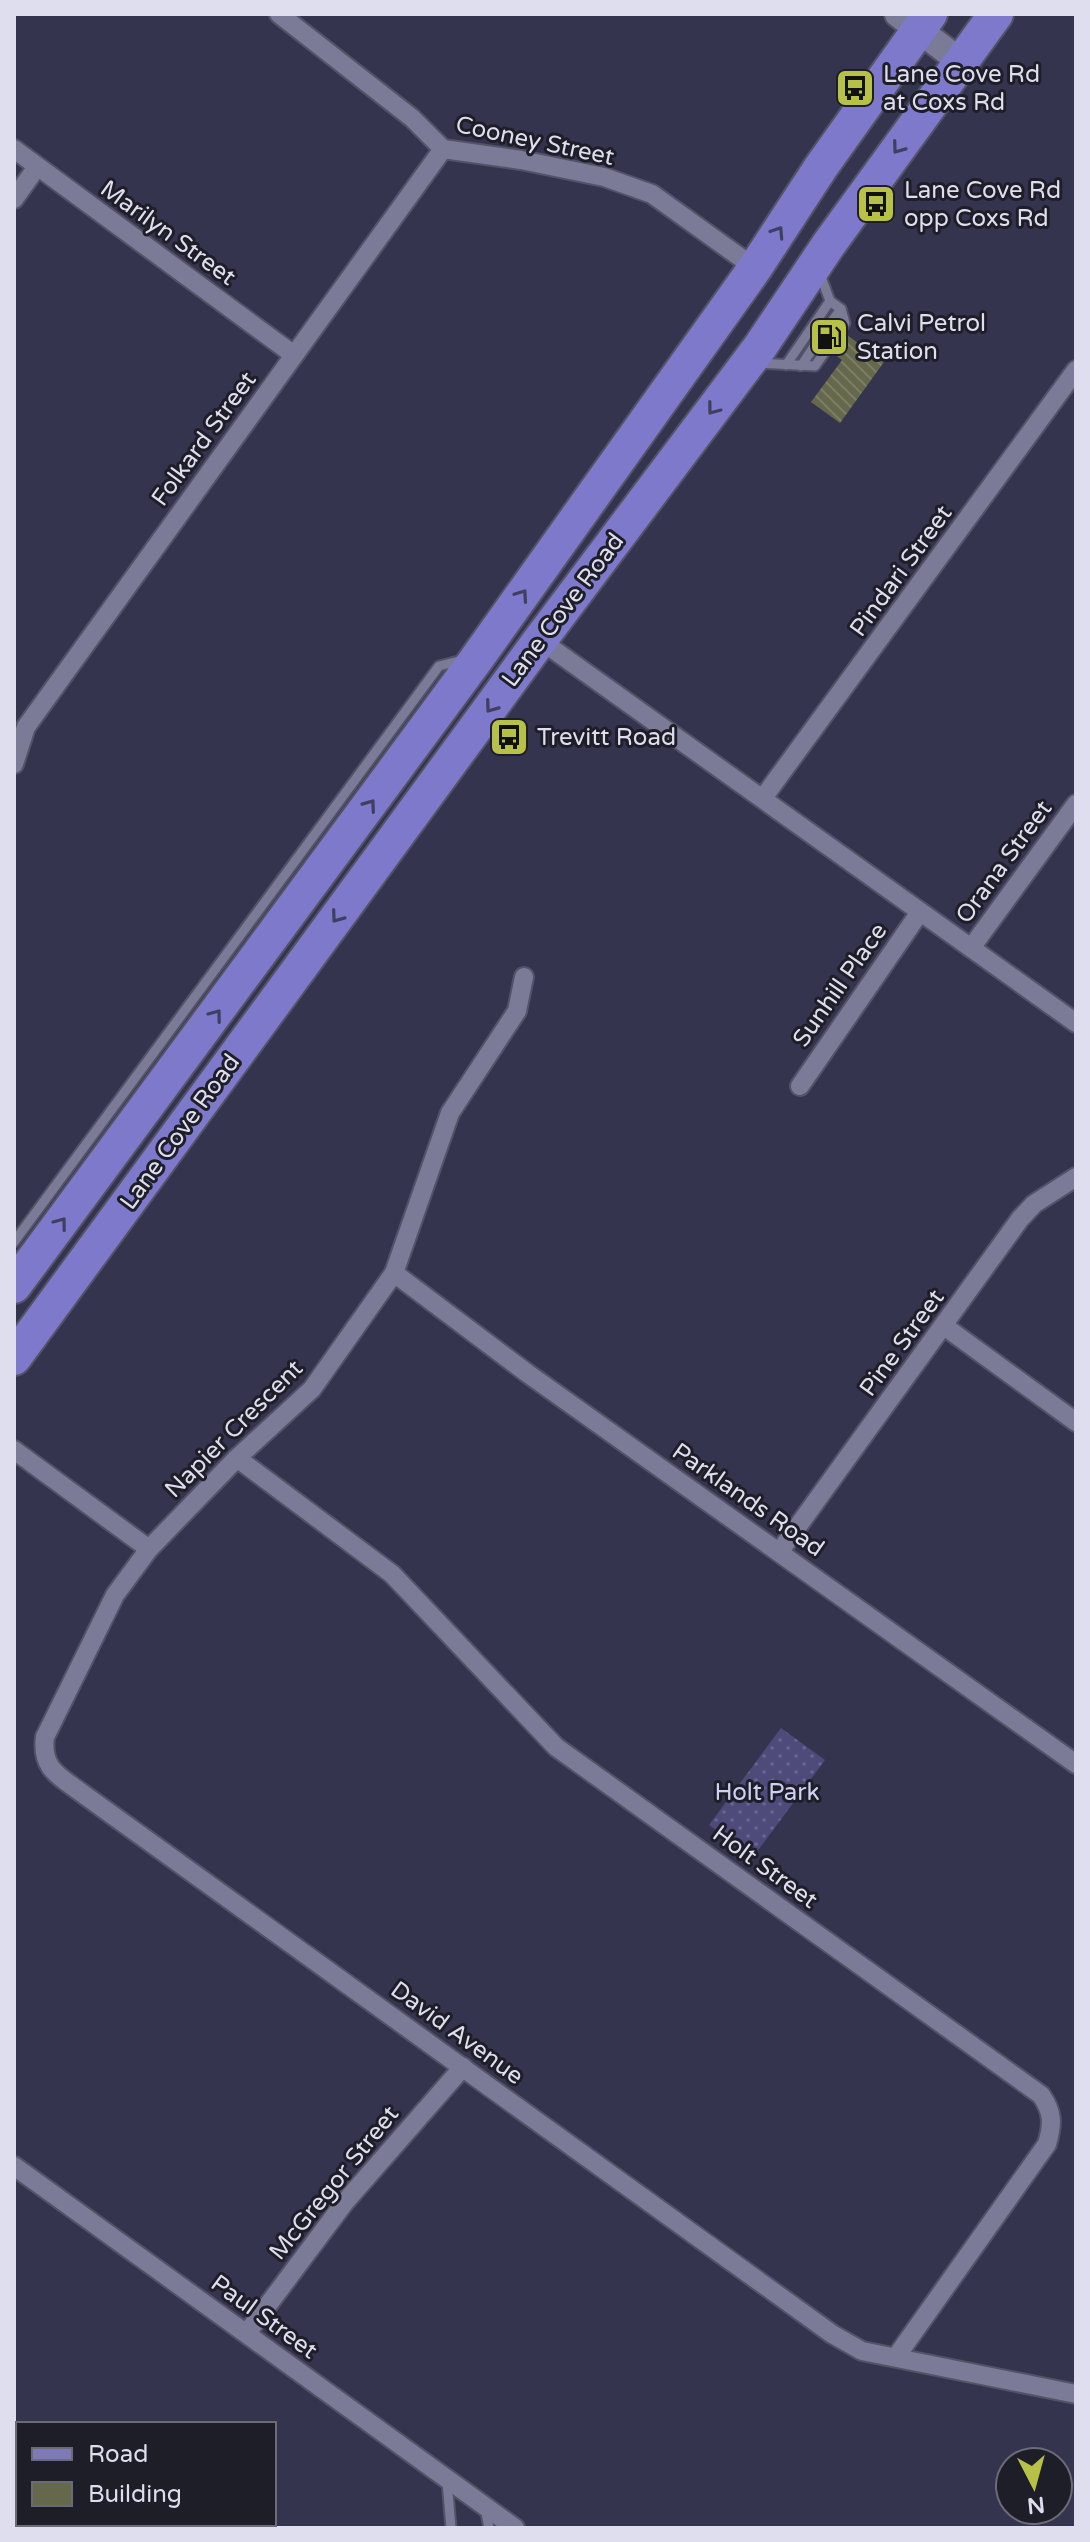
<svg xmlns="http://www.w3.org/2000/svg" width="1090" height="2542" viewBox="0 0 1090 2542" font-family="'Varela Round',sans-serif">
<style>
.grass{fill:url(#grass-dots)}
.building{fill:url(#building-back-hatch)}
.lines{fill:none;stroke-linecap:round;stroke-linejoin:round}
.lane-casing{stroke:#535267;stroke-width:13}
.street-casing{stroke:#535267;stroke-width:22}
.secondary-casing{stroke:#535267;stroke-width:30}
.primary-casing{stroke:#535267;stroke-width:34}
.highway-casing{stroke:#535267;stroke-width:38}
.lane{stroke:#7b7b98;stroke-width:9}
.street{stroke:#7b7b98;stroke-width:18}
.secondary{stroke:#7b7b98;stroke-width:26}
.primary{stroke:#7d7ab6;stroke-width:30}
.highway{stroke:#7e79ca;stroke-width:34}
.oneway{stroke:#403e61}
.labels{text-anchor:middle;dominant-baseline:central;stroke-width:6;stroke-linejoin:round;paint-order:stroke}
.poi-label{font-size:24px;fill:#dedeee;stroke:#1e1e29;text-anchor:start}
.street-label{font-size:24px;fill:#dedeee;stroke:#1e1e29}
.park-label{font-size:24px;fill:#d0d0f4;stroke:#1e1e29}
</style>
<defs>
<pattern id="grass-dots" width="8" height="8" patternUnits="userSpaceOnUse" patternTransform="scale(2)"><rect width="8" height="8" fill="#4e4b7b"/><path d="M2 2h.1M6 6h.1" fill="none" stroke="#67648e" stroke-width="1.8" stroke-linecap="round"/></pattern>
<pattern id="building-back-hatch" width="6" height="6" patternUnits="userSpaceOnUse" patternTransform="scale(2)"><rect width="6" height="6" fill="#65684b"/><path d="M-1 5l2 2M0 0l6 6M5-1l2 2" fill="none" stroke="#7b7d65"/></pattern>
</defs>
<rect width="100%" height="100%" fill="#35344e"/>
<!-- grass -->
<path class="grass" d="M781 1728 825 1760 753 1857 709 1825Z"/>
<!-- building -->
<path class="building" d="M823 325 826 330 833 331 837 338 847 335 884 362 840 423 811 402 842 360 833 353 832 343 824 342 822 336 816 335Z"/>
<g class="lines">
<defs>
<g id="lane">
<path d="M820 274 830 301 841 309 845 323 840 331"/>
<path d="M830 324 841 309"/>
<path d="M759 363 815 366 827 349"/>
<path d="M786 365 830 301"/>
<path d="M801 366 817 342"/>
<path d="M14 1242 439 666 463 660"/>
<path d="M447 2481 451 2528"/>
<path d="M485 2508 489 2528"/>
</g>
<g id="street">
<path d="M279 14 412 118 443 149 521 160 604 177 652 194 755 268"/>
<path d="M14 149 294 355"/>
<path d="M14 199 37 167"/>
<path d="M540 640 1076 1023"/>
<path d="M14 764 26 727 443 149"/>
<path d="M763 798 1076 370"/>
<path d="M971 948 1076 804"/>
<path d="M524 977 517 1011 450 1113 394 1273 312 1389 237 1458 149 1549 115 1595 45 1737C41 1767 57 1775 79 1791L832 2334 862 2351 1076 2394"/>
<path d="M800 1086 920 912"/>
<path d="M394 1273 527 1373 1076 1764"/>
<path d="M944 1326 1076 1422"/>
<path d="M14 1450 149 1549"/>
<path d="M237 1458 392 1574 556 1747 1041 2095C1053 2112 1053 2124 1047 2144L896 2357"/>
<path d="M780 1551 1020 1219 1034 1204 1076 1177"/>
<path d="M14 2166 515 2528"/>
<path d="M247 2333 345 2202 463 2067"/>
</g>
<path id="secondary" d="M898 14 961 62"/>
<g id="primary">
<path d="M14 2491 18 2492"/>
<path d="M133 2524 149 2528"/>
</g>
<g id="highway">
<path d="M14 1286 475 661 755 268 821 167 930 14"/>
<path d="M14 1358 540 640 760 347 829 244 996 14"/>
</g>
</defs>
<!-- lane casing -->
<use href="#lane" class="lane-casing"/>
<!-- street casing -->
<use href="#street" class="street-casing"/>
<!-- secondary casing -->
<use href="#secondary" class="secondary-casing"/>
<!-- primary casing -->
<use href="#primary" class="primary-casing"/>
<!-- highway casing -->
<use href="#highway" class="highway-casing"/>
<!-- lane -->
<use href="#lane" class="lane"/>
<!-- street -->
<use href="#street" class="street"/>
<!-- secondary -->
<use href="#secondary" class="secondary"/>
<!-- primary -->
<use href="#primary" class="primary"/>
<!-- highway -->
<use href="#highway" class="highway"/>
</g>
<!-- one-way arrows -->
<defs><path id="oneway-chevron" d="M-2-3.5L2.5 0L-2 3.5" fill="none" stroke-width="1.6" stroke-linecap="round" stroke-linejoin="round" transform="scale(2)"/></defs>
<g class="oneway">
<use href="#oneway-chevron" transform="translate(898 148) rotate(126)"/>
<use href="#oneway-chevron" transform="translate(778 232) rotate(-57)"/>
<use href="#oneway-chevron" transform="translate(713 409) rotate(127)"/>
<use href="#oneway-chevron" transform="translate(522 595) rotate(-55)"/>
<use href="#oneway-chevron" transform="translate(491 707) rotate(126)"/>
<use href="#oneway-chevron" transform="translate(370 805) rotate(-54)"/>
<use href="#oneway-chevron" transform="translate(337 917) rotate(126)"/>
<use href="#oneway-chevron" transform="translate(216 1015) rotate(-53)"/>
<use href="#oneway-chevron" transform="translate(61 1223) rotate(-53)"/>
</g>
<!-- icons -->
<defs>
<symbol id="bus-square" viewBox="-11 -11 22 22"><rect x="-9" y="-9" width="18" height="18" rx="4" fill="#b7c147" stroke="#1e1e29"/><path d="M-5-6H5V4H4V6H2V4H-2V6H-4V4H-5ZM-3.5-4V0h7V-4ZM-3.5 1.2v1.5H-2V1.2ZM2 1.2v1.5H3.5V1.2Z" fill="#111"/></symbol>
<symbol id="fuel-square" viewBox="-11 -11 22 22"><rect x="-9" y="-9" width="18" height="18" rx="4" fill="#b7c147" stroke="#1e1e29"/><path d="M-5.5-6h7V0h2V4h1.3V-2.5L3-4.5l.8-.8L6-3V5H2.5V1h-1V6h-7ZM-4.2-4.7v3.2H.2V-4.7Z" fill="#111"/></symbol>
</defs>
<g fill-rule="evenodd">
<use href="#bus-square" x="833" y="66" width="44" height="44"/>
<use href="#bus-square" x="854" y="182" width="44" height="44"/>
<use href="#fuel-square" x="807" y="315" width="44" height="44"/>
<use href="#bus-square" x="487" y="715" width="44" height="44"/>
</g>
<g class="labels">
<!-- poi labels -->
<g class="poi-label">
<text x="883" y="74">Lane Cove Rd<tspan x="883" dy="28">at Coxs Rd</tspan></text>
<text x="904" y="190">Lane Cove Rd<tspan x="904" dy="28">opp Coxs Rd</tspan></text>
<text x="857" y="323">Calvi Petrol<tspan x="857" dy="28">Station</tspan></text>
<text x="537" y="737">Trevitt Road</text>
</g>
<!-- street labels -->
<g class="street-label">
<text transform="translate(535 141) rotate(12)">Cooney Street</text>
<text transform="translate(168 233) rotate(36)">Marilyn Street</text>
<text transform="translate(204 439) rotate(-54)">Folkard Street</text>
<text transform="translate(901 571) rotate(-54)">Pindari Street</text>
<text transform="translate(563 610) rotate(-53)">Lane Cove Road</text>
<text transform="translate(1004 862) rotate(-54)">Orana Street</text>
<text transform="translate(840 985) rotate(-55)">Sunhill Place</text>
<text transform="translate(180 1132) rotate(-54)">Lane Cove Road</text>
<text transform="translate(902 1343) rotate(-54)">Pine Street</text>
<text transform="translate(234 1429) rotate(-45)">Napier Crescent</text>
<text transform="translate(748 1500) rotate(35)">Parklands Road</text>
<text transform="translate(765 1867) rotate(36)">Holt Street</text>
<text transform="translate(457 2033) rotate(36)">David Avenue</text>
<text transform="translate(334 2183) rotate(-51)">McGregor Street</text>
<text transform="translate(264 2317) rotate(36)">Paul Street</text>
</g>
<!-- park labels -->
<g class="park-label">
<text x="767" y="1792">Holt Park</text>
</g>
</g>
<!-- border -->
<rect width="1090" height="2542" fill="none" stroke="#dedeee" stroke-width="32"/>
<!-- legend -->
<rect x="16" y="2422" width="260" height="104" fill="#1e1e29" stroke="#6b6b78" stroke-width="2"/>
<rect x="32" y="2448" width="40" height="12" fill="#7d7ab6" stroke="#6b6b78" stroke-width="2"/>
<text x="88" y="2462" font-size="24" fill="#dedeee">Road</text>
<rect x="32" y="2482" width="40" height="24" fill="#65684b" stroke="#6b6b78" stroke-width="2"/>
<text x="88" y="2502" font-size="24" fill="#dedeee">Building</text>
<!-- north arrow -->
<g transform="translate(1034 2486) rotate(174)"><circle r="38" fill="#1e1e29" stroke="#6b6b78" stroke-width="2"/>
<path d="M0-6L14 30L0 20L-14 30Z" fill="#b7c147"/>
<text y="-12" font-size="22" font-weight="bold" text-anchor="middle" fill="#dedeee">N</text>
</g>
</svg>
